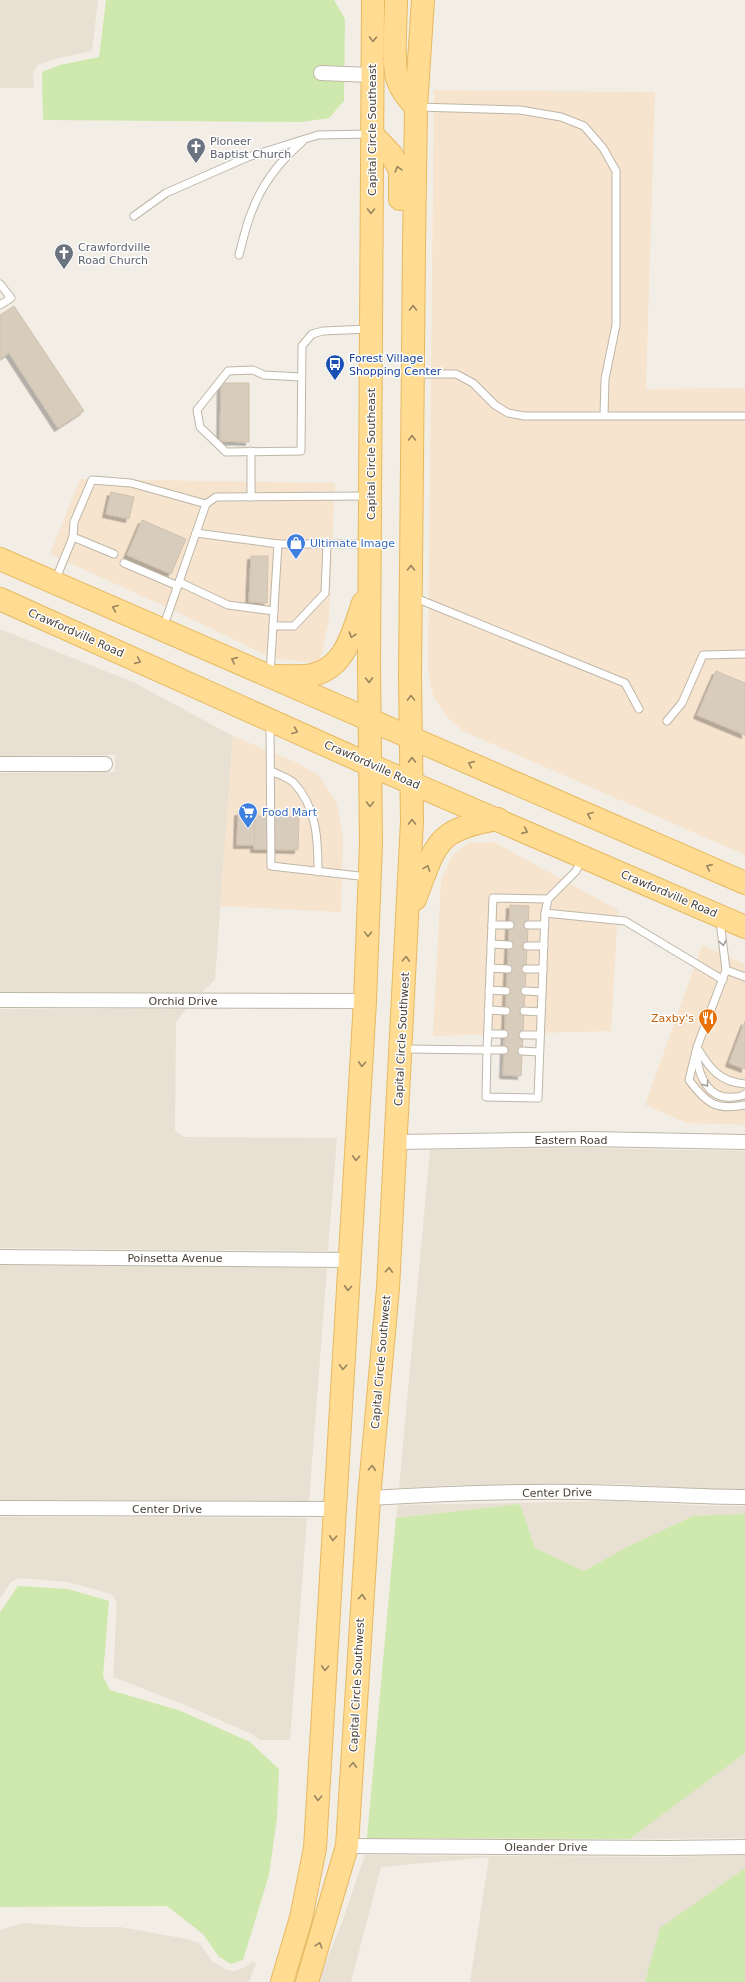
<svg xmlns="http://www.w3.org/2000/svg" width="745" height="1982" viewBox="0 0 745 1982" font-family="'DejaVu Sans',sans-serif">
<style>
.residential{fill:#e7e0d3}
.commercial{fill:#f6e4cf}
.green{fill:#cfe8ad}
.building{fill:#d8ccbd;stroke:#d0c1ad;filter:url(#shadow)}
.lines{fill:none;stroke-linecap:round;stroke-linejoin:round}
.lane-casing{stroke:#beb6a8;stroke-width:9}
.street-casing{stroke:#beb6a8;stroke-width:16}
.primary-casing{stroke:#e6b960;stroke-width:24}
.lane{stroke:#fff;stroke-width:7}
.street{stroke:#fff;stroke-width:14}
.primary{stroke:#ffdc92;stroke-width:22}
.oneway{stroke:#99855f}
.oneway2{stroke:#a29e9a}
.labels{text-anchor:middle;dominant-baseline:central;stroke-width:3;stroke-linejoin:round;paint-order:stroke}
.street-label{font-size:11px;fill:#453e35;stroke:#fff}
.worship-label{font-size:11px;fill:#5b616d;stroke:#fff;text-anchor:start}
.transit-label{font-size:11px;fill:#164399;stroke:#fff;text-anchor:start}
.shop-label{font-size:11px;fill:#366cbe;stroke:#fff;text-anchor:start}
.food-label{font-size:11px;fill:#c56008;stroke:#fff;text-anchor:end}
</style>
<defs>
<filter id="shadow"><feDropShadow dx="-3.5" dy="3.5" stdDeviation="0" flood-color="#0004"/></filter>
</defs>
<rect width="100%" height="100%" fill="#f3eee5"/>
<!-- residential -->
<g class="residential">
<path d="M0 0H98L92 51 58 58 38 65 33 72 34 88H0Z"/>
<path d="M0 629 133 682 233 736 215 980 202 992H0V773L115 772V755L0 756Z"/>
<path d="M0 1009H186L176 1022 175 1130 184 1137 337 1138 328 1251 0 1248Z"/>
<path d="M588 1148 745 1151V1489H711L617 1484 457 1485 399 1488 430 1150Z"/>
<path d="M0 1265 327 1268 309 1501 0 1500Z"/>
<path d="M617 1501 710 1506H745V1514L693 1516 627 1547 584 1571 535 1548 520 1504 396 1518 398 1505Z"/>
<path d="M0 1517 307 1518 290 1740H259L254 1735 185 1705 113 1677 117 1602 111 1594 68 1582 19 1578 11 1582 0 1598Z"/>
<path d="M745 1753V1838L630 1839 683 1799Z"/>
<path d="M365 1855 668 1857 745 1855V1868L661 1928 645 1982H470L489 1857 381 1867 351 1982H317L341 1925Z"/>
<path d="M24 1923 82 1927H120L187 1939 199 1943 212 1961 227 1970 235 1971 247 1966 252 1961 256 1963 249 1982H0V1930Z"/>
</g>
<!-- commercial -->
<g class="commercial">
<path d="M434 90 655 92 646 389 745 388V855L463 731 447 717 434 698 430 683 428 666Z"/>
<path d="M80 479 335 483 329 620 320 660 316 663 272 658 179 613 50 554Z"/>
<path d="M233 736 298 763 320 776 337 804 343 838 341 912 220 906Z"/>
<path d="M494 842 618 910 611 1031 433 1036 441 880 452 856 468 843Z"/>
<path d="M702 945 745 964V1125L687 1123 645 1105Z"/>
</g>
<!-- green -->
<g class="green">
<path d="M106 0H334L345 19 344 101 329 118 302 122 43 120 42 72 60 65 99 57Z"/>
<path d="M520 1504 535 1548 584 1571 627 1547 693 1516 745 1514V1753L630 1839 367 1838 396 1518Z"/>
<path d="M18 1586 68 1589 109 1601 103 1676 110 1690 181 1711 250 1742 279 1769 277 1818 269 1875 243 1960 231 1964 219 1957 203 1934 167 1906 0 1907V1612Z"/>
<path d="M745 1868V1982H645L660 1928Z"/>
</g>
<!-- building -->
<g class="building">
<path d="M14 306 84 411 58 428 9 353 0 359V315Z"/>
<path d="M221 383H249V442L220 441Z"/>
<path d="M111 492 134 497 129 519 106 514Z"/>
<path d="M142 520 186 539 171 574 127 555Z"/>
<path d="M251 556H268L267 603 249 602Z"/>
<path d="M716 671 745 683V735L697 715Z"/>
<path d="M238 812 258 813V845H237Z"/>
<path d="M255 816 299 817 298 850 254 849Z"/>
<path d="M510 905 529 906 521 1076 503 1075Z"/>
<path d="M745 1021V1069L729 1063Z"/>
</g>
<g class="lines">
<defs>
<g id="lane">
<path d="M418 107 520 110 561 117 584 126 603 148 616 171V325L605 379 604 415"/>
<path d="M134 216 166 193 248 157 318 135 370 134"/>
<path d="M239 255C243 240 246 225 252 211 262 184 281 160 302 142"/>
<path d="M0 284 11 298 0 305"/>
<path d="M415 374H456L473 383 495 405 508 413 524 416H745"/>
<path d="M301 377 264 375 253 370 228 371 197 410 200 427 226 452 301 451 302 346 312 334 323 331 368 329"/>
<path d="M251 497V451"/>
<path d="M196 533 278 544H367"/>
<path d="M73 537 114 554"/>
<path d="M124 563 178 586"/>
<path d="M55 581 73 537 74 522 92 480 131 483 206 504"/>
<path d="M179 582 228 605 274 611"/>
<path d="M413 597 625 683 639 709"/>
<path d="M273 626H294L325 593 327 544"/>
<path d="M163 628 206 504 216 497 368 496"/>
<path d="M270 674 278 544"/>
<path d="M667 721 682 703 703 655 745 654"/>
<path d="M270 724 271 866 368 877"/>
<path d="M271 771C277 774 287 777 293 782 317 807 318 839 318 872"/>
<path d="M548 899 576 871 582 859"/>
<path d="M545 913 625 921 723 980"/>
<path d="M720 921 726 970 697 1047 689 1080C706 1103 716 1111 745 1105"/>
<path d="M492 925H510"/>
<path d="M528 925H545"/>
<path d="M491 944 509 945"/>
<path d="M527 946H544"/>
<path d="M490 968 508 969"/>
<path d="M526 969H543"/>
<path d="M726 970 745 977"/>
<path d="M489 990 506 991"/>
<path d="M525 991 542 992"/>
<path d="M488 1010 506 1011"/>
<path d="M524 1011 541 1012"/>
<path d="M488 1034H504"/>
<path d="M523 1035H540"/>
<path d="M403 1049 487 1050 493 898 548 899 545 913 538 1098 486 1097 487 1050H504"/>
<path d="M698 1049C710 1069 720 1082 745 1084"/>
<path d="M522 1051 539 1052"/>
<path d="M697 1055C698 1076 709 1100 733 1097 737 1097 741 1097 745 1094"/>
</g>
<g id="street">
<path d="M321 73 372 75"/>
<path d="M0 764H105"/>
<path d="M0 1000 365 1001"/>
<path d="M396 1142 588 1139 745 1142"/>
<path d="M0 1257 350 1260"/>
<path d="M369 1498C450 1493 536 1490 618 1493 660 1494 702 1497 745 1497"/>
<path d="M0 1508 335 1509"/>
<path d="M347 1846 668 1848 745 1847"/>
</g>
<g id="primary">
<path d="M396 0C396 18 392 67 398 81 402 92 408 99 416 107"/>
<path d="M372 134 391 154 400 170V199"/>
<path d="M0 559 745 883"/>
<path d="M0 599 370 765 745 927"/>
<path d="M278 676C289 676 301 677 312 675 346 668 353 631 363 603"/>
<path d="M415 899C437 843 434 830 498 819"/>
<path d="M282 1982 301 1918 315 1848 365 1001 371 843 369 664 373 0"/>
<path d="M307 1982 347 1846 369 1498 388 1288 412 821 410 677 414 247 416 107 423 0"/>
</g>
</defs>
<!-- lane casing -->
<use href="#lane" class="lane-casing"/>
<!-- street casing -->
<use href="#street" class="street-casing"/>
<!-- primary casing -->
<use href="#primary" class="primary-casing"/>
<!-- lane -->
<use href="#lane" class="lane"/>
<!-- street -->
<use href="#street" class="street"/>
<!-- primary -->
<use href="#primary" class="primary"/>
</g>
<!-- one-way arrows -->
<defs><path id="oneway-chevron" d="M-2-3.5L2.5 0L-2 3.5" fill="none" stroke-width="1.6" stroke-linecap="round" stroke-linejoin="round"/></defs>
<g class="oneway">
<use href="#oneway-chevron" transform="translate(373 39) rotate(91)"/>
<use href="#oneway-chevron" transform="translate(398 169) rotate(-106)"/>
<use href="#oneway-chevron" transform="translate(371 211) rotate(90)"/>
<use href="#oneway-chevron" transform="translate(413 308) rotate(-89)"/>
<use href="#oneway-chevron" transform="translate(412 438) rotate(-90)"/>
<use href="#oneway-chevron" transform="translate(411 568) rotate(-90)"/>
<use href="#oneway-chevron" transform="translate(115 608) rotate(-157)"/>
<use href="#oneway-chevron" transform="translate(352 635) rotate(109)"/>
<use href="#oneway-chevron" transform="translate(234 660) rotate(-156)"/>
<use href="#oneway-chevron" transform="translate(138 661) rotate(24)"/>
<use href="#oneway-chevron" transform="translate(369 680) rotate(89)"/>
<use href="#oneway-chevron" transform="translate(411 698) rotate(-91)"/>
<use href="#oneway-chevron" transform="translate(295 731) rotate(23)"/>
<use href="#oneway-chevron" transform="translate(412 760) rotate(-91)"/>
<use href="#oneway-chevron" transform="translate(471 764) rotate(-156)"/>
<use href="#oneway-chevron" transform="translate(370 804) rotate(90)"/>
<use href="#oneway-chevron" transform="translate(590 815) rotate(-157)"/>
<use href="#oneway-chevron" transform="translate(412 822) rotate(-89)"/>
<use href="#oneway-chevron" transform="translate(525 831) rotate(24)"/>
<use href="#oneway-chevron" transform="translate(709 867) rotate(-156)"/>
<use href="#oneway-chevron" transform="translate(427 868) rotate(-69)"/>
<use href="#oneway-chevron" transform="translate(368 934) rotate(92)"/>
<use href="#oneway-chevron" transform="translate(406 959) rotate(-87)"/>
<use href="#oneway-chevron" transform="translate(362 1064) rotate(93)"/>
<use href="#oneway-chevron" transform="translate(356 1158) rotate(93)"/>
<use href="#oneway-chevron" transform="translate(389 1270) rotate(-87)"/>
<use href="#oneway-chevron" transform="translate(348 1288) rotate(94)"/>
<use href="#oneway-chevron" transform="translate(343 1367) rotate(93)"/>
<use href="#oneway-chevron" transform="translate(372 1468) rotate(-85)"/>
<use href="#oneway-chevron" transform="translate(333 1538) rotate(93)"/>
<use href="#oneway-chevron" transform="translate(362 1597) rotate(-86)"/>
<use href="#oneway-chevron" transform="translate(325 1668) rotate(93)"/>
<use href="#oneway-chevron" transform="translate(353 1765) rotate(-86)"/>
<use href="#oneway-chevron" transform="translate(318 1798) rotate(93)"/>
<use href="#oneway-chevron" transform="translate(319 1945) rotate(-73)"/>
</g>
<g class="oneway2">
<use href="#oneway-chevron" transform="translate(723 943) rotate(79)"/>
<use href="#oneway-chevron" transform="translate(706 1084) rotate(54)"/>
</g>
<!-- icons -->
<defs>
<symbol id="church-pin" viewBox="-11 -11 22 30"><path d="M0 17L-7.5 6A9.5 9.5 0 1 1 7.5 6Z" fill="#6b7280" stroke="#fff"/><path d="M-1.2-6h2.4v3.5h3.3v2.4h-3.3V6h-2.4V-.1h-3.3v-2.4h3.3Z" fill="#fff"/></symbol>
<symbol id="bus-pin" viewBox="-11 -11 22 30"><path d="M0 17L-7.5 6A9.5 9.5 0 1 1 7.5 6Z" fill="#1a4fb4" stroke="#fff"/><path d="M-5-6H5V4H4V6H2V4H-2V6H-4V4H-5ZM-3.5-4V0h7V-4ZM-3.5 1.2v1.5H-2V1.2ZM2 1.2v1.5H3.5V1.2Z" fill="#fff"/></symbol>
<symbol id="shop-pin" viewBox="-11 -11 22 30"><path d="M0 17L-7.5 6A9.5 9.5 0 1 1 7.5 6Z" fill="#3f7fe0" stroke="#fff"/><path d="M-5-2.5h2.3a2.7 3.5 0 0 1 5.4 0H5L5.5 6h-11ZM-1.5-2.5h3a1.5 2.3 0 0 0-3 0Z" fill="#fff"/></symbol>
<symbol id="supermarket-pin" viewBox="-11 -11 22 30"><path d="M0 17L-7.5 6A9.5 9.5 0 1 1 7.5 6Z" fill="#3f7fe0" stroke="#fff"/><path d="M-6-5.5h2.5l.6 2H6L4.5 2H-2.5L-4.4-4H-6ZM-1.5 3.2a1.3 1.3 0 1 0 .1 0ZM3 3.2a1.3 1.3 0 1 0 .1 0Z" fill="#fff"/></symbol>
<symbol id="restaurant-pin" viewBox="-11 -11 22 30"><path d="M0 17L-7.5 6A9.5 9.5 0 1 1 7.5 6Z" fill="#e8710a" stroke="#fff"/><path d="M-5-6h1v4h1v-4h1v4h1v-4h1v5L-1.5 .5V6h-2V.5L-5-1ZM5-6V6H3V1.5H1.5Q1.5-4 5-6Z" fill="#fff"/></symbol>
</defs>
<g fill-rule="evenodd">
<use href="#church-pin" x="185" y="136" width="22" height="30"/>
<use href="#church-pin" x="53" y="242" width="22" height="30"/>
<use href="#bus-pin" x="324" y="353" width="22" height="30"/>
<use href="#shop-pin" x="285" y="532" width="22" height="30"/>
<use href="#supermarket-pin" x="237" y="801" width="22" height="30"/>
<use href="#restaurant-pin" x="697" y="1007" width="22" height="30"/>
</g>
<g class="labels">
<!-- street labels -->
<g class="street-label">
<text transform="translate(372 130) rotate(-90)">Capital Circle Southeast</text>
<text transform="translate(371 454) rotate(-90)">Capital Circle Southeast</text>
<text transform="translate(76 633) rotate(24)">Crawfordville Road</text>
<text transform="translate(372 765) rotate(24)">Crawfordville Road</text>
<text transform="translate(669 894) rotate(23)">Crawfordville Road</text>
<text x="183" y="1001">Orchid Drive</text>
<text transform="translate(402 1039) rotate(-87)">Capital Circle Southwest</text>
<text x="571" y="1140">Eastern Road</text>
<text x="175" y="1258">Poinsetta Avenue</text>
<text transform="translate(381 1362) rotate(-85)">Capital Circle Southwest</text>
<text transform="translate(557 1493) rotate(-1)">Center Drive</text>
<text x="167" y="1509">Center Drive</text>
<text transform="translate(357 1685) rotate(-87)">Capital Circle Southwest</text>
<text x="546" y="1847">Oleander Drive</text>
</g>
<!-- worship labels -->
<g class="worship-label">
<text x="210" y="141">Pioneer<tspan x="210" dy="13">Baptist Church</tspan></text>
<text x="78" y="247">Crawfordville<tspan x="78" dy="13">Road Church</tspan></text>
</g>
<!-- transit labels -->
<g class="transit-label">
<text x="349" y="358">Forest Village<tspan x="349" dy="13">Shopping Center</tspan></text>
</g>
<!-- shop labels -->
<g class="shop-label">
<text x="310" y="543">Ultimate Image</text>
<text x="262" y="812">Food Mart</text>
</g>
<!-- food labels -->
<g class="food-label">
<text x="694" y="1018">Zaxby's</text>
</g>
</g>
</svg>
